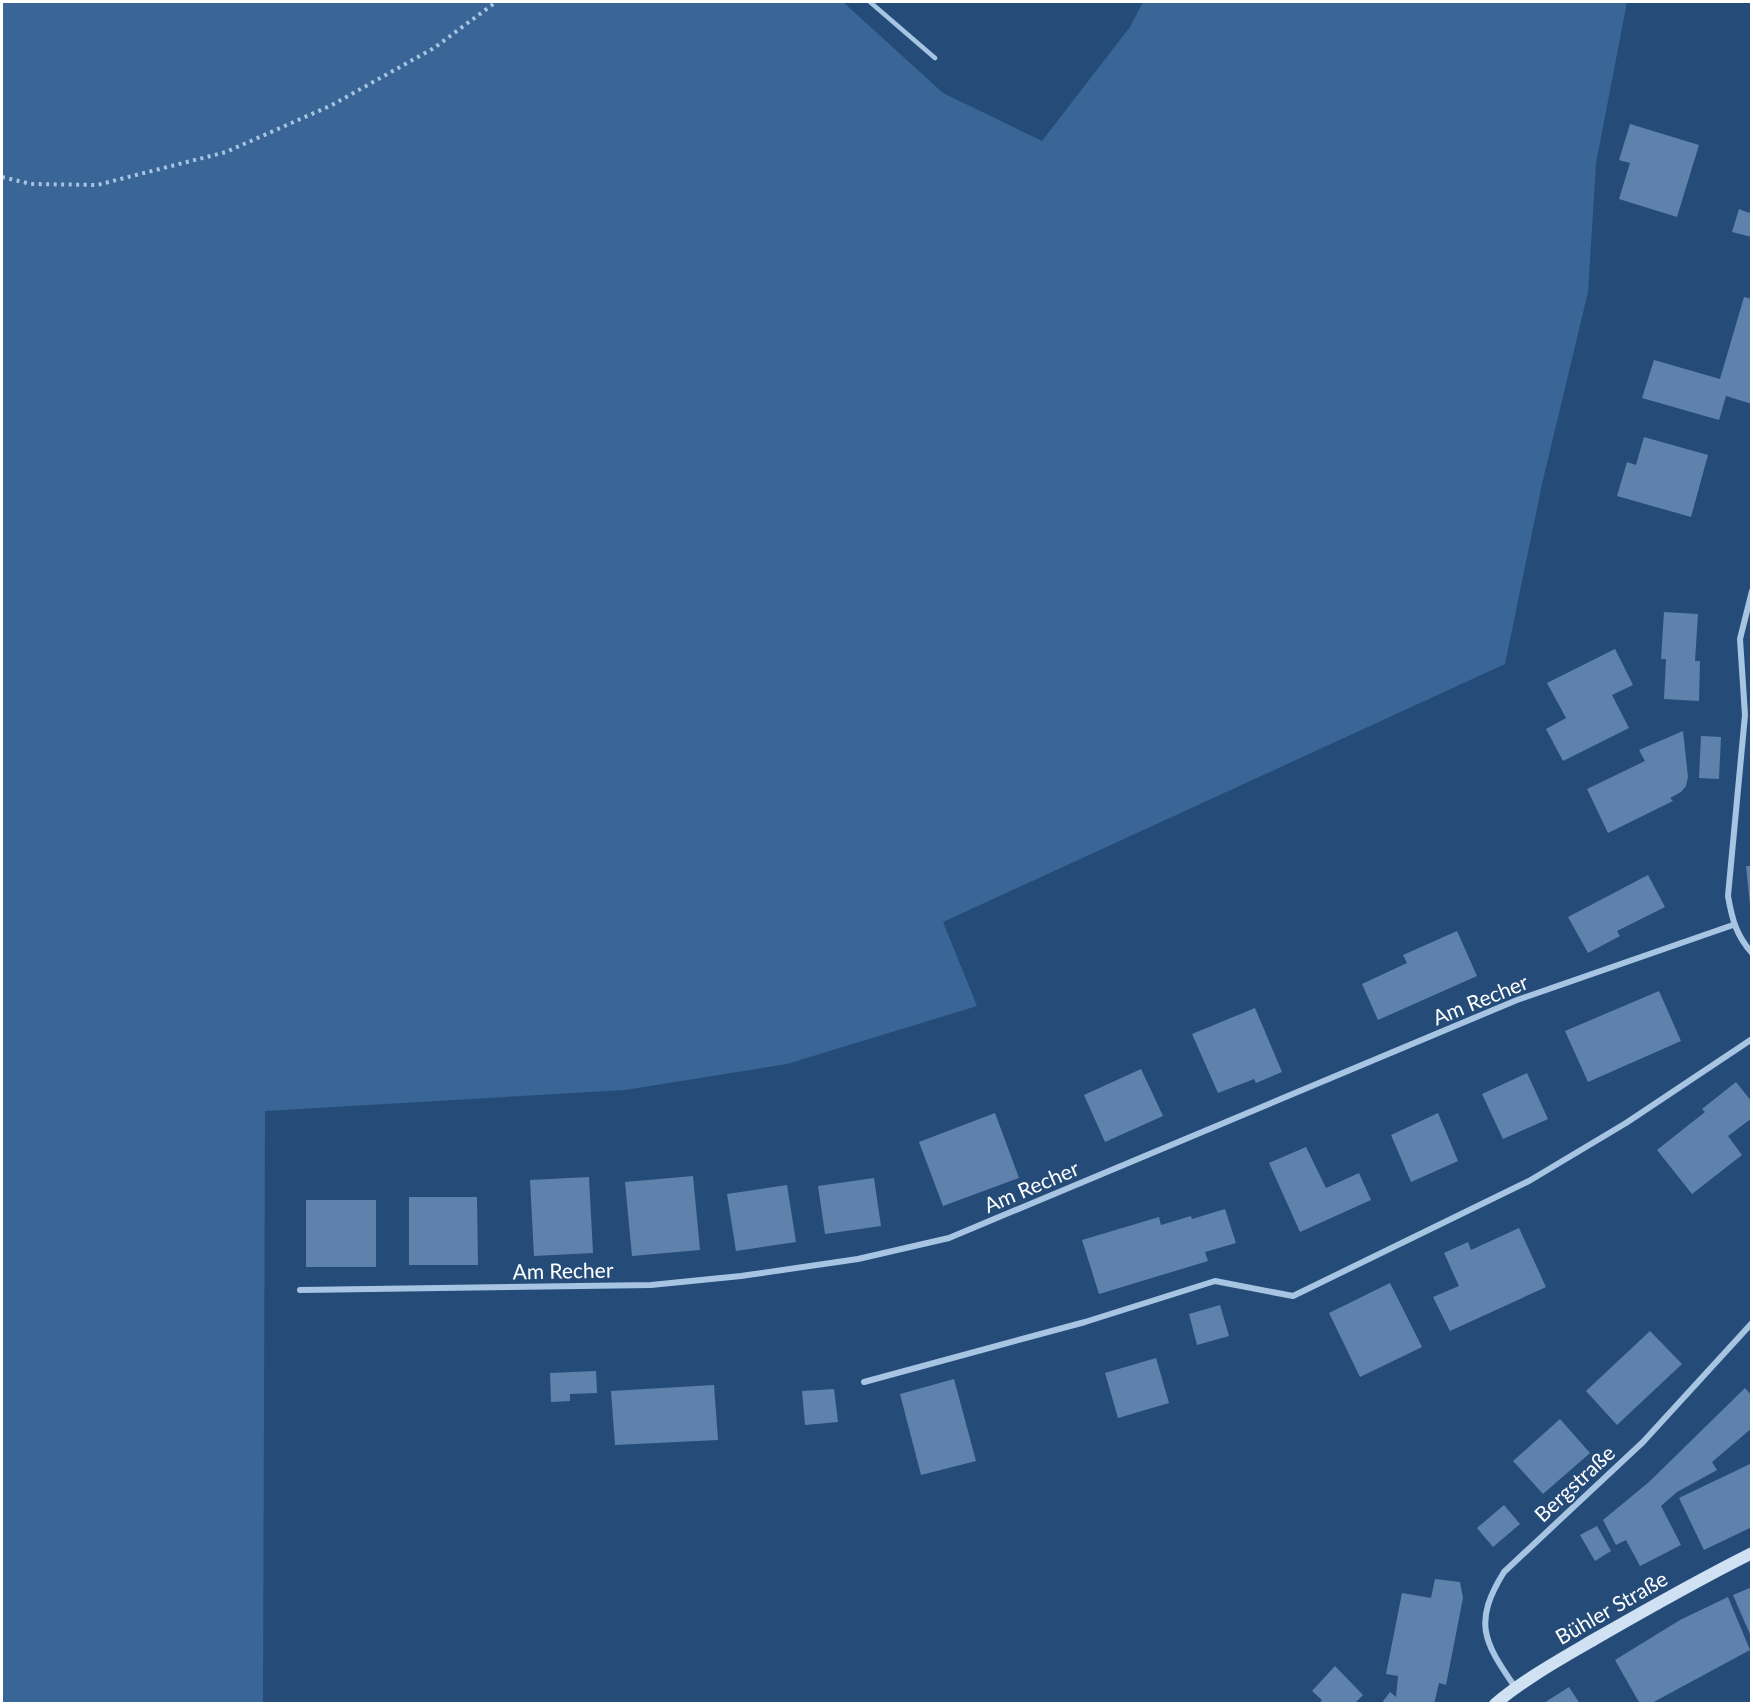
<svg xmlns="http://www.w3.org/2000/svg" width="1753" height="1705" viewBox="0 0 1753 1705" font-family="Lato,sans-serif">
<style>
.green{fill:#396696}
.building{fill:#5e82ab}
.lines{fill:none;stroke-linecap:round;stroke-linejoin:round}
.path{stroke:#a8c4e3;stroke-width:4;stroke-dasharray:3 4.5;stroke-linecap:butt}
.lane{stroke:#a8c4e3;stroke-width:4.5}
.street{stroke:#a8c4e3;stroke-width:6}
.secondary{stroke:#d1e1f4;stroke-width:12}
.labels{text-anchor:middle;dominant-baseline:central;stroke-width:4.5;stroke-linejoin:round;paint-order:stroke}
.street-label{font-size:21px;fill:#fff;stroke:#254c79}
</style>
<rect width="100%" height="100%" fill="#254c79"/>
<!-- green -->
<path class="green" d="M2 2H843L943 93 1042 141 1130 27 1143 2H1627L1596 163 1588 292 1542 484 1505 664 943 922 977 1006 787 1064 625 1090 265 1111 263 1703H2Z"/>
<!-- building -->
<g class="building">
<path d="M1630 124 1699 145 1677 217 1619 199 1630 163 1619 160Z"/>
<path d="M1752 207V237L1732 232 1739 209 1749 213Z"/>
<path d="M1744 297 1752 299V404L1726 396 1719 420 1642 398 1654 360 1720 379Z"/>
<path d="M1644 437 1708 455 1691 517 1617 496 1627 462 1636 465Z"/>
<path d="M1664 612 1698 614 1695 661H1700L1699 701 1664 699 1666 659H1661Z"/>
<path d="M1615 649 1633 685 1612 695 1629 728 1563 761 1546 729 1566 718 1547 683Z"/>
<path d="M1683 731 1688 777 1686 786 1681 792 1670 798 1673 801 1608 833 1587 789 1645 761 1639 750Z"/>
<path d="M1701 736 1721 737 1719 779 1699 778Z"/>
<path d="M1746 866H1752V905H1750Z"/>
<path d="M1648 875 1665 907 1617 931 1620 936 1588 953 1568 917Z"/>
<path d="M1457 931 1477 976 1378 1020 1362 984 1407 963 1403 955Z"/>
<path d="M1659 991 1681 1041 1588 1082 1565 1031Z"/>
<path d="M1255 1008 1282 1072 1256 1083 1254 1079 1218 1093 1192 1034Z"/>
<path d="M1141 1069 1163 1116 1105 1142 1084 1095Z"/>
<path d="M1527 1073 1548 1119 1503 1139 1482 1094Z"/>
<path d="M1736 1082 1752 1102V1118L1728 1136 1742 1155 1692 1194 1657 1150 1705 1112 1702 1109Z"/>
<path d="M995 1113 1019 1178 943 1206 919 1142Z"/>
<path d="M1438 1113 1458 1161 1411 1182 1391 1135Z"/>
<path d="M1306 1147 1326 1188 1359 1173 1371 1200 1300 1232 1269 1163Z"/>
<path d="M693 1176 700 1250 632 1256 625 1182Z"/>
<path d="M589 1177 593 1253 534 1256 530 1180Z"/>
<path d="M874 1178 881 1226 825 1234 818 1186Z"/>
<path d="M787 1185 796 1242 736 1251 727 1194Z"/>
<path d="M409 1197H477L478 1265H409Z"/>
<rect x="306" y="1200" width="70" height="67"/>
<path d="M1225 1209 1236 1243 1205 1252 1208 1261 1099 1294 1082 1240 1159 1217 1161 1225 1191 1216 1192 1219Z"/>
<path d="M1519 1228 1546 1287 1450 1331 1433 1297 1459 1286 1444 1253 1468 1242 1471 1250Z"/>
<path d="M1390 1283 1422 1347 1360 1377 1329 1313Z"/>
<path d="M1220 1305 1229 1336 1197 1345 1189 1314Z"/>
<path d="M1650 1331 1682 1364 1617 1425 1586 1391Z"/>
<path d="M1156 1358 1169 1403 1118 1418 1105 1373Z"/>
<path d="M596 1371 597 1393 570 1394V1401L551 1402 550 1373Z"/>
<path d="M954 1379 976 1461 921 1475 900 1394Z"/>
<path d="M714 1385 718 1440 615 1445 611 1391Z"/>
<path d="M1745 1388 1752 1396V1428L1712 1462 1717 1470 1677 1492 1661 1506 1681 1545 1640 1566 1626 1540 1616 1545 1603 1520 1649 1482Z"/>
<path d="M834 1389 838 1422 805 1425 802 1391Z"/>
<path d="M1560 1419 1590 1453 1543 1494 1513 1461Z"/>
<path d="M1752 1463V1527L1704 1550 1679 1498Z"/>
<path d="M1504 1505 1520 1524 1493 1547 1477 1528Z"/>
<path d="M1597 1526 1611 1551 1595 1561 1580 1535Z"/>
<path d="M1435 1579 1460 1582 1463 1598 1446 1685 1439 1683 1434 1704H1381L1390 1692 1396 1697 1398 1676 1386 1674 1402 1593 1431 1598Z"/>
<path d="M1752 1587V1639L1733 1595Z"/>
<path d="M1728 1597 1750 1650 1650 1704H1640L1615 1660 1680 1620Z"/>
<path d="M1335 1666 1363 1695 1354 1704H1319L1322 1700 1312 1691Z"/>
<path d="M1569 1687 1580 1704H1544L1547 1701Z"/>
</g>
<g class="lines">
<!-- path -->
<path class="path" d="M2 177 31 184 97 185 226 152 332 105 434 48 496 2"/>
<!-- lane -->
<path class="lane" d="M870 2 935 58"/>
<!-- street -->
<g class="street">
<path d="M1752 591 1740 639 1745 715 1728 896C1732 919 1736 935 1752 953"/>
<path d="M300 1290 651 1285 741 1276 858 1259 949 1238 1517 1000 1733 925"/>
<path d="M864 1382 1085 1322 1215 1281 1293 1296 1529 1181 1626 1123 1752 1039"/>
<path d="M1515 1687C1483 1641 1473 1622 1504 1572L1643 1442 1752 1323"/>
</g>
<!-- secondary -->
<path class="secondary" d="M1495 1704C1526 1678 1561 1659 1595 1639 1647 1609 1698 1580 1752 1553"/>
</g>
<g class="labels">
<!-- street labels -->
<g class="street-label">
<text transform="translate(1480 999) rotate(-22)">Am Recher</text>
<text transform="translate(1031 1186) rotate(-23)">Am Recher</text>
<text transform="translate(563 1270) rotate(-1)">Am Recher</text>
<text transform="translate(1574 1483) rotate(-43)">Bergstraße</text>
<text transform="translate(1611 1607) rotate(-30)">Bühler Straße</text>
</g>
</g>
<!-- border -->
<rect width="1753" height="1705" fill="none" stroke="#ffffff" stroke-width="6"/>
</svg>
